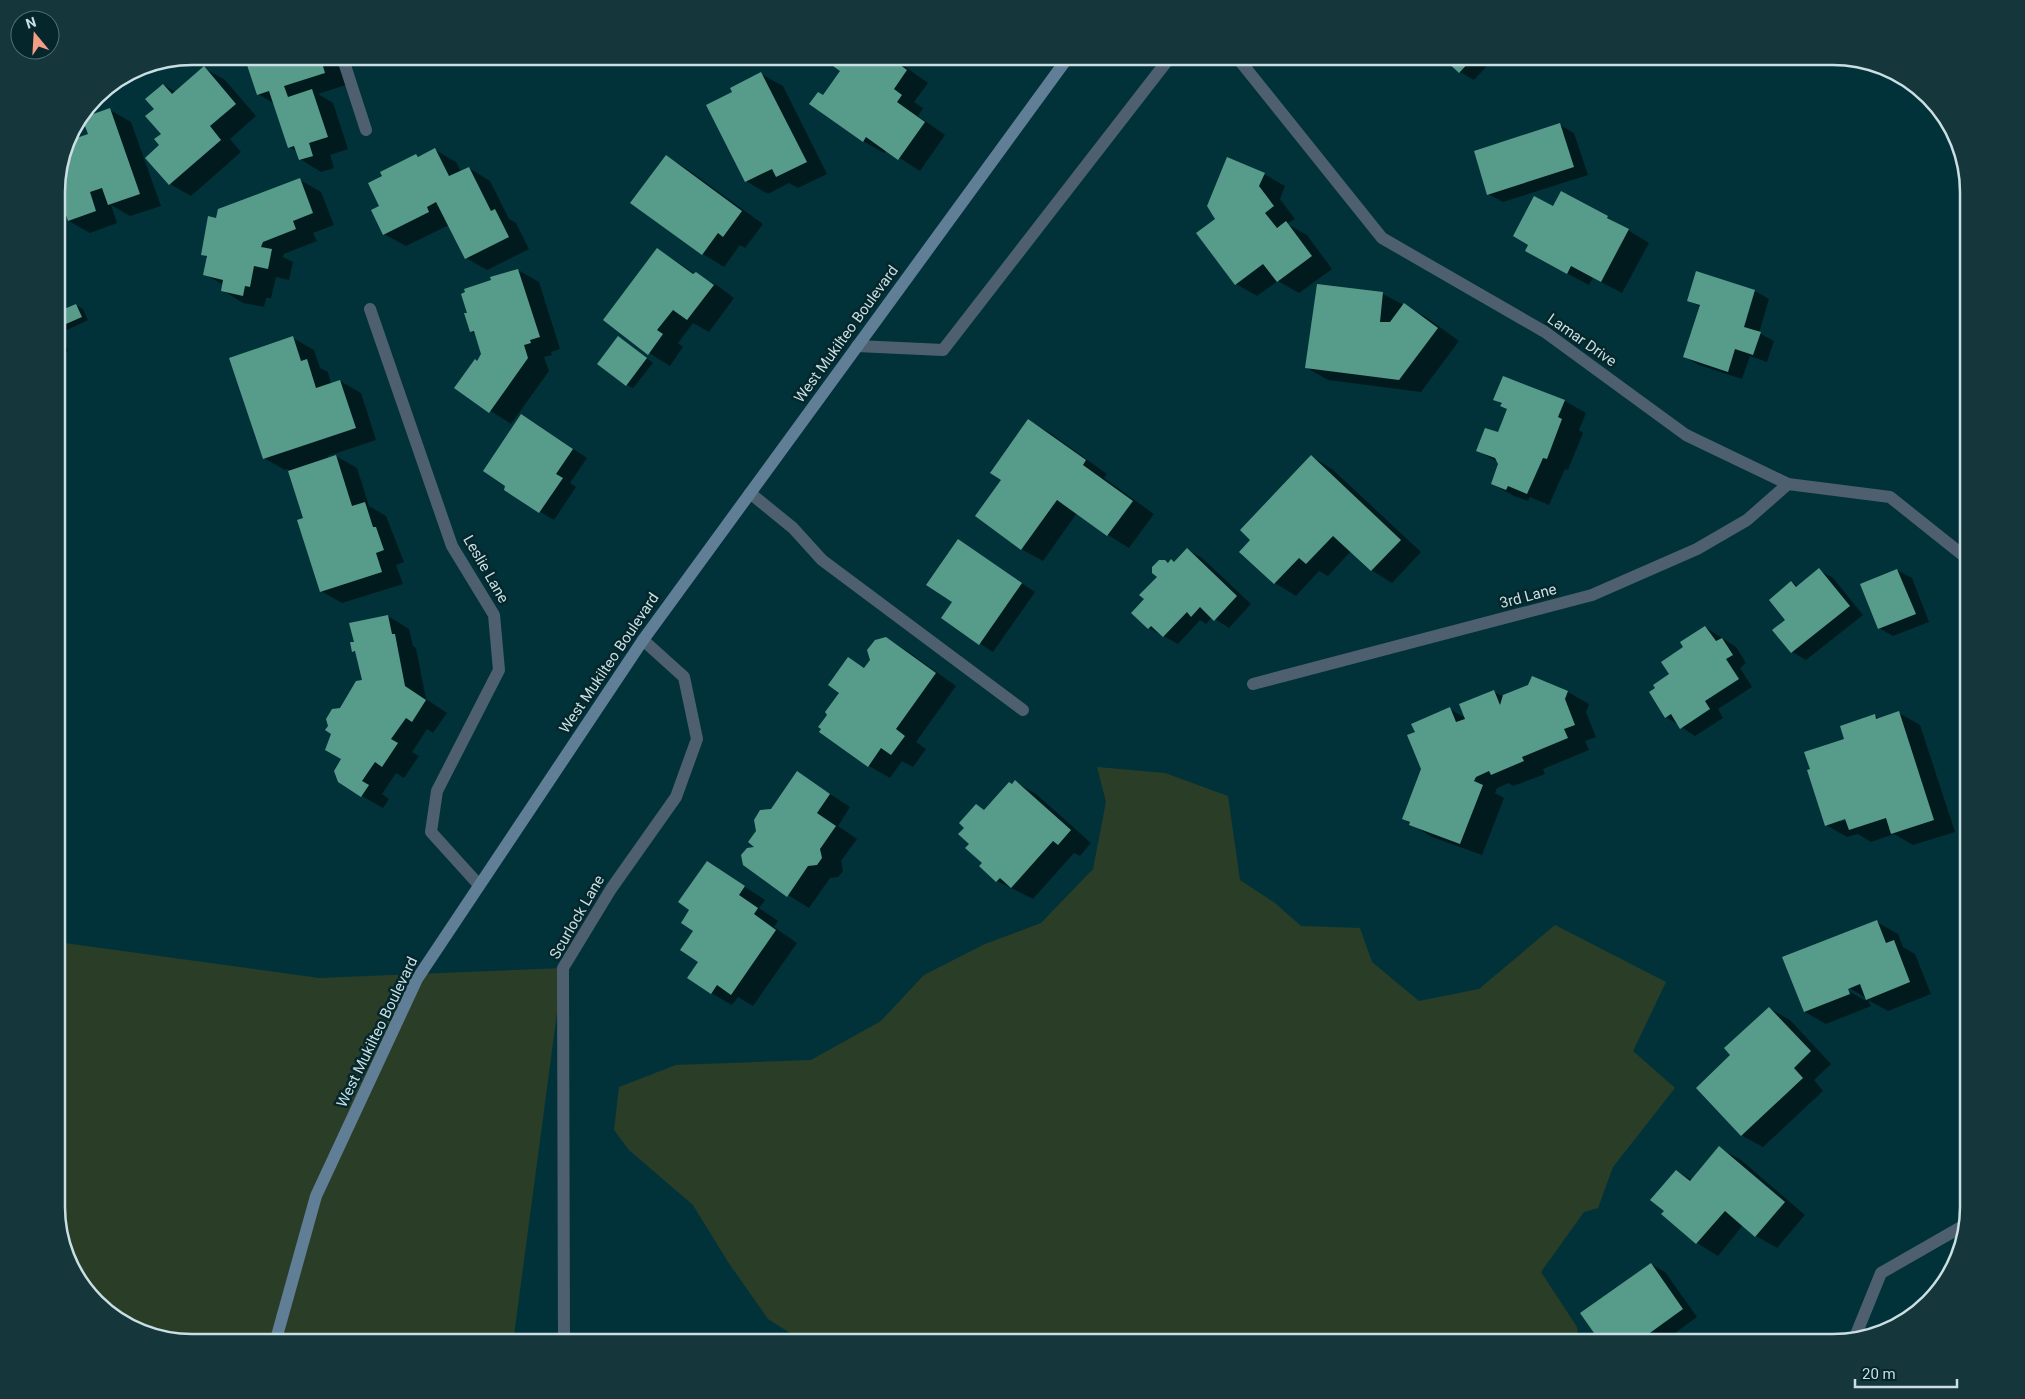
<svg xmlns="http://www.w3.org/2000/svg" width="2025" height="1399" viewBox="0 0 2025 1399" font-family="Roboto,sans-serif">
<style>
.green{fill:#2a3e27}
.shadow{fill:#0007;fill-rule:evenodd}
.building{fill:#579c8b}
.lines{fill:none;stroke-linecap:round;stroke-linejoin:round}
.service{stroke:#4e6070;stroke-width:12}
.minor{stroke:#4e6070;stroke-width:12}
.secondary{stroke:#617e97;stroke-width:12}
.labels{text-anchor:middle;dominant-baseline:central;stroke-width:5;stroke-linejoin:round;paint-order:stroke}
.street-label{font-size:15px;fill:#c9dfe4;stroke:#05272c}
.rim{fill:none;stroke:#c9dfe4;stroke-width:2.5}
</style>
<rect width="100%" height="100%" fill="#023239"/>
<!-- green -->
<g class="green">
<path d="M1097 767 1165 773 1228 796 1240 880 1275 903 1301 926 1360 928 1372 962 1419 1001 1479 989 1555 925 1666 982 1633 1051 1675 1088 1613 1167 1598 1208 1584 1212 1541 1272 1577 1327 1579 1343H1332L1287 1336 1276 1343H806L768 1319 728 1262 693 1205 629 1150 614 1130 619 1087 676 1065 811 1060 881 1021 924 975 985 944 1041 923 1093 869 1106 802Z"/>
<path d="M57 942 319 978 563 968 513 1343H192L116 1320 74 1275 57 1216Z"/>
</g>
<!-- shadow -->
<g class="shadow">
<path d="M245 56H336L346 85 318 94 333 103 348 149 330 155 334 168 321 172 300 159 298 152 289 147 275 104 258 94Z"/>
<path d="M841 56H902L904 58 900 63 928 83 914 102 923 108 918 116 945 135 920 171 887 150 884 153 863 141 823 96 841 71Z"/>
<path d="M963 56H985L978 65Z"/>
<path d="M1442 56H1496L1474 80 1460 72Z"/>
<path d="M204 68 225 80 256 116 230 139 241 152 191 196 170 184 161 145 162 134 156 109 164 85 176 92Z"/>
<path d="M761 74 783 86 827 174 798 188 789 183 768 194 746 181 734 93Z"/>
<path d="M110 110 131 122 161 206 130 216 111 205 117 223 90 233 69 221 58 188 60 187 58 179 67 142 89 135Z"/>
<path d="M1560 125 1574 133 1588 175 1503 202 1488 194Z"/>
<path d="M435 150 456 162 461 172 469 168 490 181 509 219 516 223 529 249 487 270 466 258 449 225 406 246 384 234 381 207 383 176 416 155 420 157Z"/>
<path d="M666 156 687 169 763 224 745 248 740 245 724 267 703 254 632 203Z"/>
<path d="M1264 174 1285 186 1280 199 1295 219 1287 224 1307 235 1332 269 1299 293 1278 281 1257 296 1236 284 1217 219Z"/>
<path d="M300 180 321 192 334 225 313 233 317 241 284 254 283 257 293 262 289 280 276 277 271 298H266L264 307 243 303 222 290 223 285 205 274 208 258 202 254 217 220Z"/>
<path d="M1554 208 1607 217 1649 243 1622 293 1593 278 1589 285 1547 263Z"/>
<path d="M57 224 67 238 57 246Z"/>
<path d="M658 249 695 274 718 286 734 298 709 332 693 323 678 343 683 347 670 366 649 353Z"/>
<path d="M518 270 539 282 560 349 551 352 552 355 544 357 549 371 511 424 455 388 483 355 476 334 471 332 469 313 492 281Z"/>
<path d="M1697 273 1755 291 1769 299 1759 333 1774 341 1767 362 1750 356 1742 379 1699 365 1685 357 1701 307 1688 300Z"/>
<path d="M1383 294 1426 317 1459 341 1421 392 1328 380 1307 368Z"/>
<path d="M76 305 83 309 88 320 67 330 58 325 68 351 57 356V320L58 321 57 313Z"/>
<path d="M293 338 314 350 320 368 328 372 331 384 340 381 361 393 376 440 328 456V459L336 456 357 468 369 506 386 516 404 562 396 565 403 584 342 603 321 591 305 519 288 469 285 470 264 458Z"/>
<path d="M625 342 653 363 633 388 627 385Z"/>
<path d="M1503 377 1565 401 1586 413 1579 430 1583 433 1568 470 1565 469 1549 505 1530 497 1528 501 1514 496 1492 484 1499 463 1477 450 1498 434 1508 409 1495 399Z"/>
<path d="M1029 421 1050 433 1107 474 1104 478 1154 514 1129 548 1108 535 1077 513 1043 561 1021 549 1002 480Z"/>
<path d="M536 424 587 458 570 483 576 487 554 520 540 512Z"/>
<path d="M1311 456 1332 469 1421 552 1392 583 1371 570 1351 551 1328 576 1319 571 1296 596 1275 583 1241 552 1252 539Z"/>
<path d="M958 540 1035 592 993 652 979 643 954 602Z"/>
<path d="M1188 550 1202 558 1251 604 1229 628 1212 617 1206 624 1200 620 1178 644 1149 628 1132 613 1146 599 1158 577 1165 561 1169 563H1175Z"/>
<path d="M1819 570 1833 578 1863 615 1806 660 1792 652 1786 620 1791 582 1798 586Z"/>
<path d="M1897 570 1912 578 1929 622 1893 636 1879 628Z"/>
<path d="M388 616 409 629 413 646 416 648 426 699 447 713 433 733 427 729 412 752 419 756 404 778 396 773 382 794 389 799 383 808 362 796 341 709 363 681 357 653 353 651 355 643Z"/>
<path d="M1705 627 1736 647 1746 663 1740 668 1752 687 1718 709 1723 718 1695 736 1666 717 1671 675 1685 647Z"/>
<path d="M886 638 907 651 956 686 916 742 926 749 913 767 902 761 890 778 869 766 820 731 841 693 848 659 865 668Z"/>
<path d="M1533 677 1568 692 1589 704 1586 712 1596 737 1585 741 1589 750 1543 769 1545 774 1513 786 1509 783 1497 788 1495 793 1504 798 1482 855 1432 837 1403 819 1422 769 1416 733 1450 709 1467 719 1494 692 1504 697 1529 686Z"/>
<path d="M1899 713 1920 725 1955 832 1913 845 1894 834 1871 842 1858 834 1847 837 1826 825 1846 740 1875 716 1880 719ZM1851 816V819L1840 822V820Z"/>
<path d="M798 773 850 807 838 826 857 839 841 861 843 871 838 877 830 878 809 908 788 895 757 847Z"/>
<path d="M1015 782 1036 794 1091 843 1080 856 1074 853 1033 899 997 881 971 844 965 828 977 806 985 811Z"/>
<path d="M707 862 765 900 759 908 778 921 774 927 797 943 753 1006 738 997 732 1005 711 993 700 962 691 910Z"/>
<path d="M1877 922 1898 934 1903 947 1915 954 1931 994 1888 1011 1868 1000 1871 1006 1826 1024 1805 1012ZM1843 984 1866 998V1001L1842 987Z"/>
<path d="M1769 1008 1790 1020 1831 1064 1814 1080 1823 1091 1763 1147 1741 1135 1732 1055Z"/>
<path d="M1719 1148 1741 1160 1805 1215 1777 1248 1756 1236 1743 1225 1718 1256 1697 1243 1663 1214 1665 1211 1677 1171 1692 1180Z"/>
<path d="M1651 1264 1665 1272 1697 1317 1661 1343H1602Z"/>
</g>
<!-- building -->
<g class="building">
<path d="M244 56H320L325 73 284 86 288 97 312 89 328 137 309 143 313 156 299 160 294 146 288 148 269 91 257 95Z"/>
<path d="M840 56H888L907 70 894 89 902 95 897 102 925 122 898 160 866 137 863 142 809 104 818 92 823 95 840 71 833 66Z"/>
<path d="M1441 56H1475L1459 73Z"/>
<path d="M204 66 236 104 210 126 221 140 169 185 145 158 159 145 154 139 161 134 145 116 154 109 145 99 163 84 172 94Z"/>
<path d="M761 72 807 162 776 177 772 169 745 182 706 105 732 92 730 88Z"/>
<path d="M110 108 140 194 108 205 102 188 90 192 96 211 68 221 57 189 59 186 57 181 68 141 88 134 82 118Z"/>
<path d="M1560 123 1574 167 1487 195 1474 151Z"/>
<path d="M435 148 449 176 469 167 491 211 495 209 509 237 465 259 436 202 427 207 429 212 383 235 371 210 379 206 368 183 382 176 380 172 416 154 418 157Z"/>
<path d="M666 155 742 211 723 237 718 233 702 255 630 203Z"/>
<path d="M1227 157 1265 173 1259 186 1274 206 1265 213 1277 228 1286 221 1312 256 1277 282 1263 264 1235 285 1196 233 1215 219 1207 206Z"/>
<path d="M300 178 313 213 293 221 296 229 263 242 261 247 272 249 268 269 254 266 250 287 245 286 243 296 221 291 223 280 203 275 207 256 201 255 208 216 216 218 218 209Z"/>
<path d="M1561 191 1608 216 1607 218 1629 229 1601 282 1571 266 1567 274 1525 251 1528 245 1513 236 1534 196 1553 206Z"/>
<path d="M657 248 693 274 696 272 714 285 687 320 673 310 657 330 663 334 648 355 603 320Z"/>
<path d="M518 269 540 337 530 340 531 343 524 345 528 358 489 413 454 388 475 359 477 361 481 354 474 331 470 332 464 313H467L461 294 465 292 464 289 491 280 490 277Z"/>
<path d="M1696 271 1755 290 1744 327 1761 332 1753 355 1735 349 1728 372 1683 357 1700 305 1687 301Z"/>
<path d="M1317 284 1383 292 1380 322H1390L1404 303 1438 328 1399 380 1305 368Z"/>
<path d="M76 304 82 317 59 327 57 321V312Z"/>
<path d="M57 333 62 347 57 350Z"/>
<path d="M293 336 301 361 307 359 316 388 340 380 356 428 263 459 229 358Z"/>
<path d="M618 336 647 358 626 386 597 364Z"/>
<path d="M1503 376 1565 400 1558 417 1562 419 1547 459 1543 458 1527 494 1508 486 1506 490 1491 484 1498 464 1495 458 1476 451 1485 428 1498 432 1507 409 1500 406 1502 403 1493 400Z"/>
<path d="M521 414 573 449 556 474 563 478 539 513 504 490 505 486 483 471Z"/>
<path d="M1028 419 1086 460 1083 465 1133 501 1107 536 1057 500 1021 550 975 516 1001 480 990 473Z"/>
<path d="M336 455 352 506 365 502 373 527H376L384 550 376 553 382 572 320 592 297 520 303 518 288 471Z"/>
<path d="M1311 455 1401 540 1371 571 1333 536 1306 564 1299 558 1274 584 1239 552 1250 540 1240 530Z"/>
<path d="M958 539 1022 583 979 645 941 618 952 602 926 585Z"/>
<path d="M1187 548 1237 596 1214 621 1200 607 1191 617 1187 612 1163 637 1151 626 1148 629 1131 613 1144 599 1139 595 1157 577 1152 573V567L1159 560H1165L1168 563 1171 559 1174 562Z"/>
<path d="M1819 568 1850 606 1791 653 1772 630 1785 620 1769 600 1791 581 1796 587Z"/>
<path d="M1897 569 1916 614 1878 629 1860 584Z"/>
<path d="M388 615 392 634H395L405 686 426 700 412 722 406 718 391 739 398 743 382 767 375 762 362 781 369 785 361 797 338 782 334 771 341 759 325 750 331 734 325 730 328 726 326 719 332 709 340 708 356 681 362 680 355 651 352 652 350 642H354L349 623Z"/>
<path d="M1705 626 1716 641 1722 638 1733 655 1726 659 1739 679 1705 701 1710 709 1680 729 1671 714 1665 718 1649 692 1655 688 1653 685 1669 674 1661 662 1683 647 1680 642Z"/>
<path d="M886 637 936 673 896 729 905 736 891 755 881 748 868 767 819 732 821 729 818 727 827 715 825 712 839 693 828 685 848 657 864 668 870 660 867 650 875 640Z"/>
<path d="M1532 676 1568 691 1565 699 1575 725 1564 729 1568 738 1522 757 1524 761 1491 775 1489 771 1476 777 1474 781 1483 785 1460 844 1409 825 1410 822 1402 819 1421 769 1407 735 1415 732 1411 724 1450 707 1456 722 1465 719 1459 704 1494 690 1500 705 1503 695 1528 685Z"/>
<path d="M1899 711 1934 820 1891 834 1886 818 1849 830 1845 819 1825 826 1807 770 1810 769 1804 752 1844 739 1840 726 1875 714 1876 719Z"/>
<path d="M797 771 830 794 817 813 836 826 820 849 822 858 817 865 808 866 787 897 743 865 741 855 747 848 754 847 748 842 756 831 754 820 760 810 771 809Z"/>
<path d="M1015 780 1071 830 1058 845 1053 841 1011 888 1000 878 996 882 979 866 982 863 965 848 969 844 958 834 964 828 959 823 976 804 984 810 1009 782 1012 784Z"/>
<path d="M707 861 745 886 739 895 758 908 754 914 776 930 731 995 717 985 711 994 687 978 698 962 680 950 693 931 681 923 689 910 678 902Z"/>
<path d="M1877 920 1886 943 1894 940 1910 982 1866 1000 1860 984 1848 989 1850 994 1804 1012 1782 957Z"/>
<path d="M1769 1007 1811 1051 1794 1068 1803 1078 1741 1136 1696 1088 1730 1055 1724 1048Z"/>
<path d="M1719 1146 1785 1202 1755 1237 1725 1211 1696 1244 1661 1214 1664 1211 1650 1200 1676 1170 1690 1181Z"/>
<path d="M1651 1263 1683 1309 1636 1343H1601L1580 1313Z"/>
</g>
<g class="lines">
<!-- service -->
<g class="service">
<path d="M342 56 366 130"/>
<path d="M750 493 793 528 822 560 1023 710"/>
</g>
<!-- minor -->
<g class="minor">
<path d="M1236 56 1382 238 1545 332 1686 435 1788 484 1890 497 1969 560"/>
<path d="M370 309 452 546 494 615 499 670 437 791 431 832 479 885"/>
<path d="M857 346 943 350 1171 56"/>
<path d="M1253 684 1592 595 1697 549 1747 520 1788 484"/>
<path d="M1855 1337 1881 1273 1963 1226"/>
<path d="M564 1343 563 968 611 889 676 797 697 739 684 677 643 640"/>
</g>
<!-- secondary -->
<path class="secondary" d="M275 1343 316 1196 417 979 643 640 1069 56"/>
</g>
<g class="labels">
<!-- street labels -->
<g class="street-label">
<text transform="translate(846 334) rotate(-54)">West Mukilteo Boulevard</text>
<text transform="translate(1582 340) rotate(35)">Lamar Drive</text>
<text transform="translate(486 569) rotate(60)">Leslie Lane</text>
<text transform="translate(1528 596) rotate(-15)">3rd Lane</text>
<text transform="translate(609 663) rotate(-56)">West Mukilteo Boulevard</text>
<text transform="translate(577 917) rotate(-60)">Scurlock Lane</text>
<text transform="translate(377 1032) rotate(-64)">West Mukilteo Boulevard</text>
</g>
</g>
<!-- crop -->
<path d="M0 0H2025V1399H0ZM192 65H1833A127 127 0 0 1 1960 192V1207A127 127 0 0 1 1833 1334H192A127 127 0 0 1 65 1207V192A127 127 0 0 1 192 65Z" fill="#15363b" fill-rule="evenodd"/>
<path class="rim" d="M192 65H1833A127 127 0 0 1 1960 192V1207A127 127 0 0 1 1833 1334H192A127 127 0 0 1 65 1207V192A127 127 0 0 1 192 65Z"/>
<!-- north arrow -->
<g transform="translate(35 35) rotate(342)"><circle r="24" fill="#05272c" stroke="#537176"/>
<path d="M0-4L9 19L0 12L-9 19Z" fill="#f49e87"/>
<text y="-8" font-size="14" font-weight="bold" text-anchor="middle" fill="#c9dfe4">N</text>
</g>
<!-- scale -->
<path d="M1855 1379v8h102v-8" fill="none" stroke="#c9dfe4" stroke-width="2.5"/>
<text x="1862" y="1379" font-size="15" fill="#c9dfe4" stroke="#05272c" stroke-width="4" paint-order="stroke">20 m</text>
</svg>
